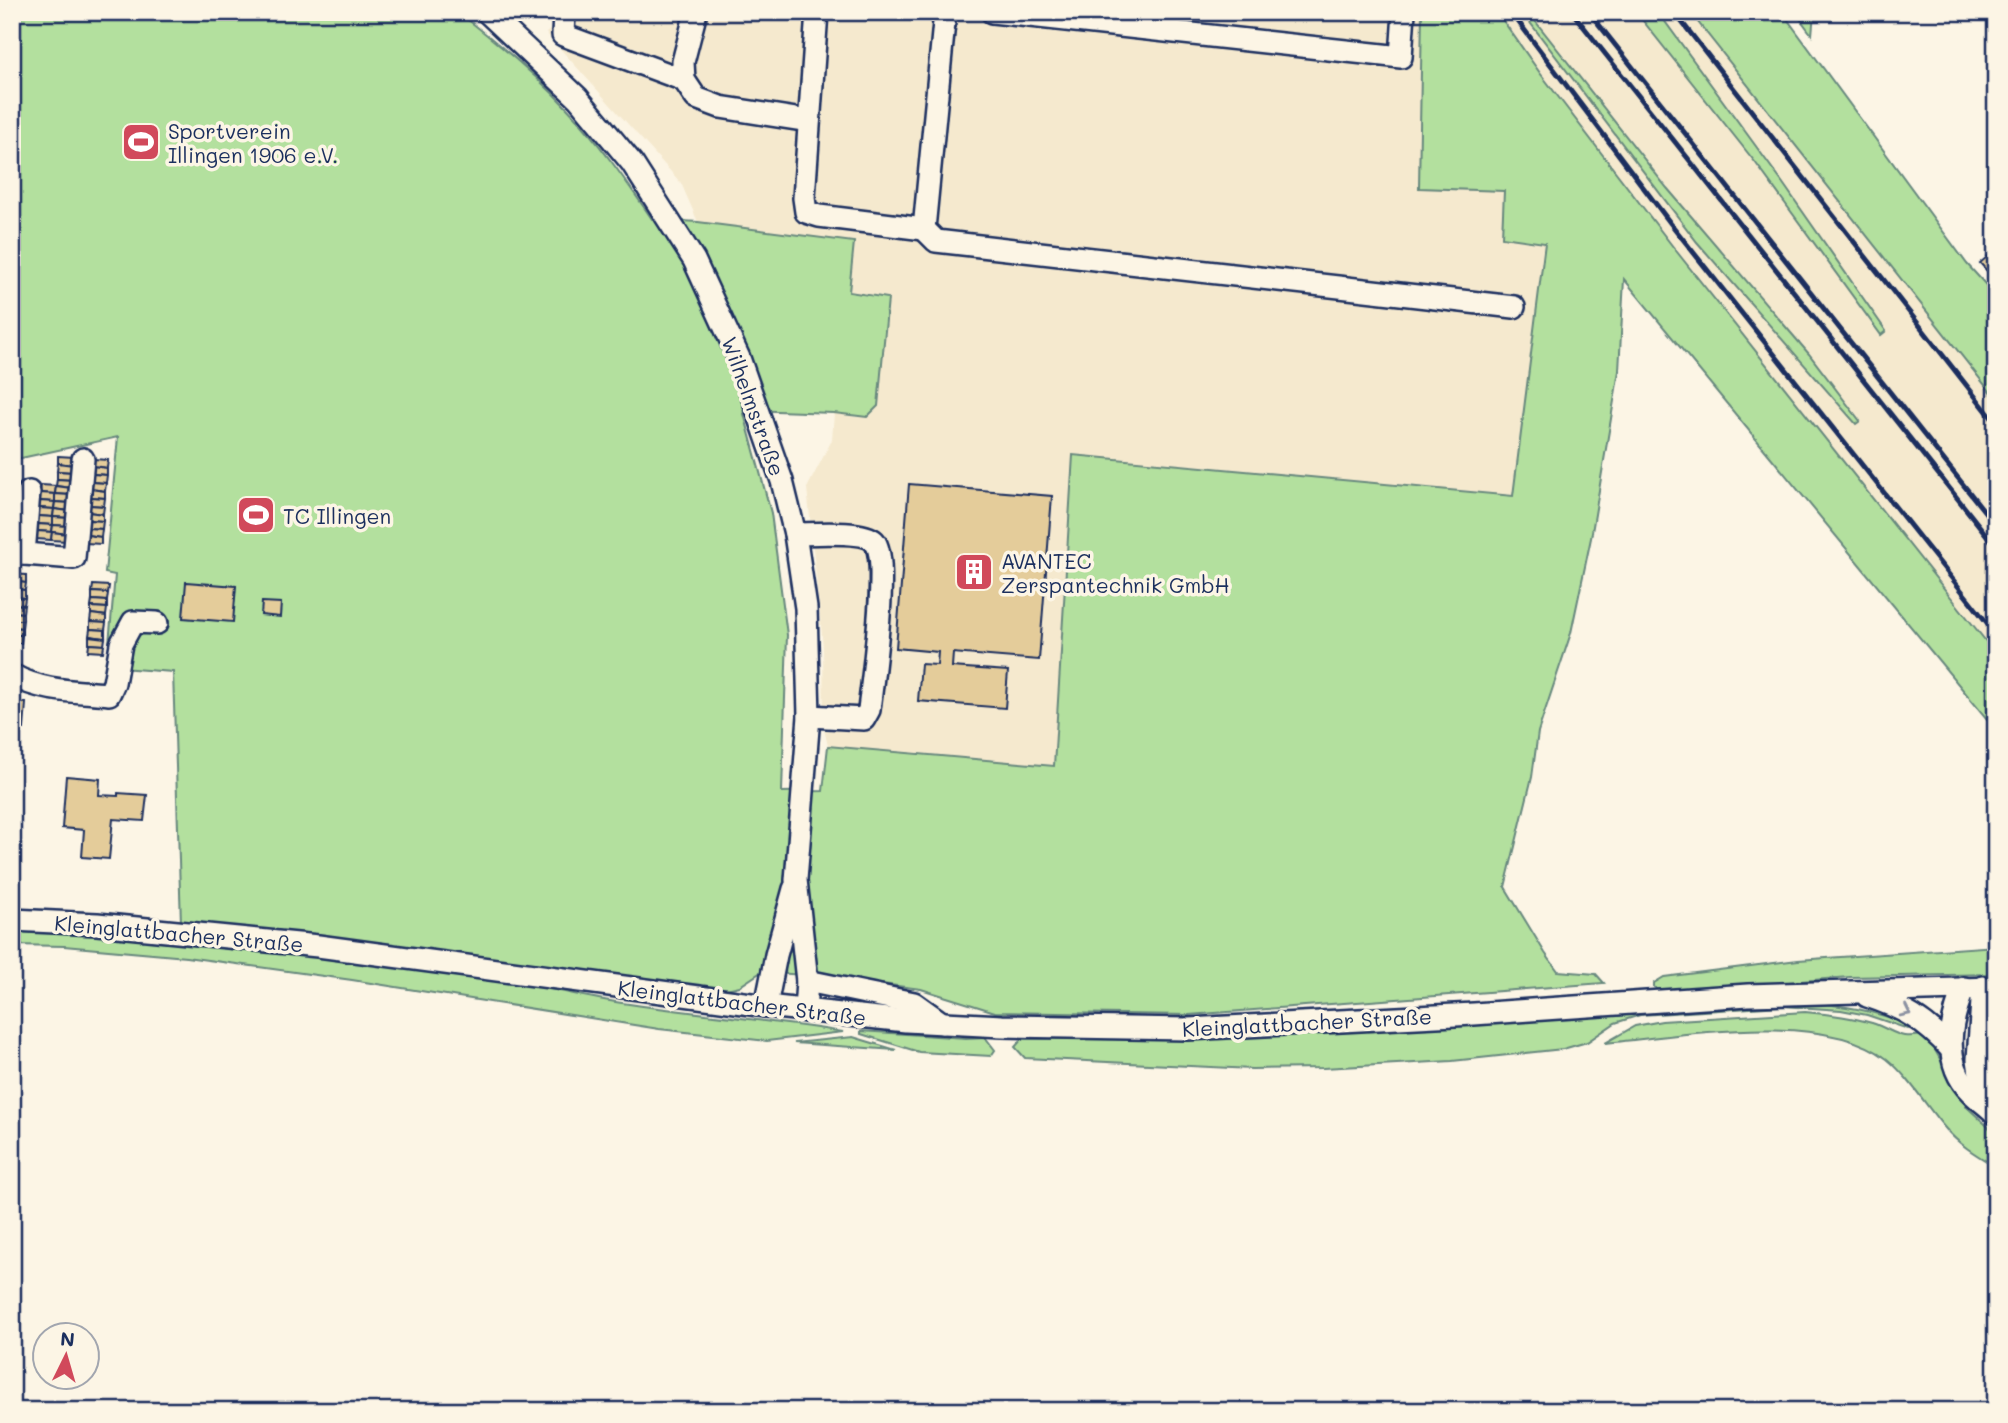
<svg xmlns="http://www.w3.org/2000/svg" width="2008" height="1423" viewBox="0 0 2008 1423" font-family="Mali,sans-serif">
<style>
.built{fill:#f5e9ce}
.green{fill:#b3e09e;stroke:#67887e;stroke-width:2}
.building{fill:#e4cc9a;stroke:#1b2f5e;stroke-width:2}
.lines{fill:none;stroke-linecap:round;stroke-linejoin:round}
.minor-casing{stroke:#1b2f5e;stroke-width:26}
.minor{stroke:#fcf5e5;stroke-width:21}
.rail{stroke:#1b2f5e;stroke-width:5}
.oneway{stroke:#8c92a2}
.labels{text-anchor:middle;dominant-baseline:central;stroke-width:7;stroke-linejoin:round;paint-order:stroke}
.poi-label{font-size:21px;fill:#1b2f5e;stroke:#fcf5e5;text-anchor:start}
.street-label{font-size:21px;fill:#1b2f5e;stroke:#fcf5e5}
</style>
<rect width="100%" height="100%" fill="#fcf5e5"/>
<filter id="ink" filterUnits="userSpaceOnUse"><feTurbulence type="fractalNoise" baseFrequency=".0143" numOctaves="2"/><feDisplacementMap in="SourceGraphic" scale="14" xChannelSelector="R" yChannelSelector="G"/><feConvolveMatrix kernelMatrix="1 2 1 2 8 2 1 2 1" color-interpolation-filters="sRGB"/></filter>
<g filter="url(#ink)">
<!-- built -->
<g class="built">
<path d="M549 12H1422L1419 188 1505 191 1546 243 1513 496 1073 456 1054 766 828 746 824 729 823 646 807 488 832 440 834 413 858 417 849 292 854 242 698 222 681 183 546 33 554 27Z"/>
<path d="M1497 12H1522L1697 242 1834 399 1822 370 1709 239 1528 12H1636L1755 162 1880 335 1886 331 1782 182 1658 12H1690L1996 399V654L1677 252 1540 73Z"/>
</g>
<!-- green -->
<g class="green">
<path d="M12 12H458C497 42 534 73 567 108 599 142 626 181 652 219L698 222 854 242 849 292 888 298 878 406 867 417 834 413 743 410 771 513 787 635 782 792 823 791 828 746 1054 766 1073 455 1513 496 1545 243 1502 237 1504 191 1419 188 1422 12H1497L1540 73 1677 252 1996 654V730L1624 279 1619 371 1591 538 1571 633 1538 732 1532 777 1505 887 1545 953 1558 971 1596 974 1604 983 1189 1015 995 1012 921 989 819 976 761 972 740 986 726 989 710 988 181 923 173 672 107 667 115 575 105 573 118 437 12 460Z"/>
<path d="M1522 12H1528L1667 188 1809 354 1860 421 1856 424 1697 242Z"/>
<path d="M1636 12H1658L1782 182 1886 331 1881 335 1755 162Z"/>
<path d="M1690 12H1782L1967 264 1996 296V399Z"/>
<path d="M1795 12H1814L1812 35Z"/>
<path d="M12 928C180 936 347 958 513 982 549 987 585 998 622 1003 695 1014 769 1020 843 1032L767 1041 659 1029 352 980 186 957 64 946 12 945Z"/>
<path d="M1996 946V974L1850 977 1662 992 1654 987V983L1664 977 1798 960Z"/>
<path d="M1801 1002C1841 1005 1877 1010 1913 1027L1908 1029 1867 1015 1841 1010 1782 1006 1640 1015 1615 1023 1587 1042 1563 1049 1452 1061 1323 1068 1252 1069 1025 1058 1015 1047 1022 1039 1172 1038Z"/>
<path d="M1805 1012C1828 1014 1851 1017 1872 1023 1896 1031 1898 1041 1926 1034L1967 1107 1996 1134V1167C1978 1156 1959 1145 1945 1128 1926 1106 1910 1078 1887 1059 1823 1009 1681 1036 1605 1043L1635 1026 1662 1021Z"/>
<path d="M1996 1025V1098L1986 1077 1990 1027Z"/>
<path d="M861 1031 966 1038 985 1037 995 1050 991 1056 919 1052 861 1034Z"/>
<path d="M853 1037 896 1050 794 1043Z"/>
</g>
<!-- building -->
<g class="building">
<path d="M1994 251 1996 253V281L1980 263Z"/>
<path d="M58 456 74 457 73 465 58 463Z"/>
<path d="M93 459 108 460 107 468 92 466Z"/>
<path d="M58 463 73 465 72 472 57 471Z"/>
<path d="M92 466 107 468V475L92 474Z"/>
<path d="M57 471 72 472V480L57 479Z"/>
<path d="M92 474 107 475 106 483 91 482Z"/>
<path d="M57 479 72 480 71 488 56 486Z"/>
<path d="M91 482 106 483 105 491 90 489Z"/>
<path d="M909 484 1052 496 1039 660 953 653 952 667 1008 671 1005 708 918 701 921 664 937 665 938 652 896 648Z"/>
<path d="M41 485 56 486 55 494 40 493Z"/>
<path d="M56 486 71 488 70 495 55 494Z"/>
<path d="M90 489 105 491V498L90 497Z"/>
<path d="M12 492H21L20 507 12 506Z"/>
<path d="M40 493 55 494V502L39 501Z"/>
<path d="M55 494 70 495V503L55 502Z"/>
<path d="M90 497 105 498 104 506 89 505Z"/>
<path d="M39 501 55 502 54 509 39 508Z"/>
<path d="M55 502 70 503 69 511 54 509Z"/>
<path d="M89 505 104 506 103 514 88 512Z"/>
<path d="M39 508 54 509 53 517 38 516Z"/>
<path d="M54 509 69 511V518L53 517Z"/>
<path d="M88 512 103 514V521L88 520Z"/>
<path d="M38 516 53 517V525L37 524Z"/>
<path d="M53 517 69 518 68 526 53 525Z"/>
<path d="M88 520 103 521 102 529 87 528Z"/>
<path d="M37 524 53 525 52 532 37 531Z"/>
<path d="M53 525 68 526 67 534 52 532Z"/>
<path d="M87 528 102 529 101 537 87 535Z"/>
<path d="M37 531 52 532 51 540 36 539Z"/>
<path d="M52 532 67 534V541L51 540Z"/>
<path d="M87 535 101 537V544L86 543Z"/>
<path d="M12 574 26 575V583L12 581Z"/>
<path d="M12 581 26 583 25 590 12 589Z"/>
<path d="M186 582 236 586 233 622 183 618Z"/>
<path d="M93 585 109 586 108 593 92 592Z"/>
<path d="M12 589 25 590V598L12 597Z"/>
<path d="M92 592 108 593 107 601 92 600Z"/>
<path d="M12 597 25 598 24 605 12 604Z"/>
<path d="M92 600 107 601V608L91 607Z"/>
<path d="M262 602 281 603 280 617 261 615Z"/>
<path d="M12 604 24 605 23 613 12 612Z"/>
<path d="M91 607 107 608 106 616 91 614Z"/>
<path d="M12 612 23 613V620H12Z"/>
<path d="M91 614 106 616V623L90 622Z"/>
<path d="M12 620H23L22 628 12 627Z"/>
<path d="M90 622 106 623 105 630 90 629Z"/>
<path d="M12 627 22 628V635H12Z"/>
<path d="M90 629 105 630V638L89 636Z"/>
<path d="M12 635H22L21 643H12Z"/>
<path d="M89 636 105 638 104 645 89 644Z"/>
<path d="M89 644 104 645 103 652 88 651Z"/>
<path d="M12 702 26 703 24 729 12 728Z"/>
<path d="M66 776 100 779 99 795 118 796V793L147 795 144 821 113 819 109 859 82 857 84 830 62 828Z"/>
</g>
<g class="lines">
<defs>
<g id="minor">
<path d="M487 12 578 98 632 163 694 260 739 358 782 481 795 534 806 608 809 716 796 880 807 981 805 1011"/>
<path d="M564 12 563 35 684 80"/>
<path d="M696 12 683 62 684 80 696 98 720 107 809 121"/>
<path d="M817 12 804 198 806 212 819 216 924 229"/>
<path d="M945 12 924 229 936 241 1514 307"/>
<path d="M992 12 1401 57 1404 12"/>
<path d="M795 534C812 534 863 530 874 541 890 557 872 683 869 710L864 719 809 716"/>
<path d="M12 553 74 558 83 459"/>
<path d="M24 554 29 492"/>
<path d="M12 675C42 692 76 691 109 694L114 683 121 644 133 622 157 623"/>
<path d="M12 920 97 924 318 946 766 1006 906 1021 1002 1026 1188 1029 1474 1014 1748 995 1996 988"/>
<path d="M807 981 914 1003 942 1023"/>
<path d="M1983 987 1978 1059 1984 1102"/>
<path d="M1964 988C1950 1021 1942 1063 1971 1092 1979 1100 1988 1106 1996 1114"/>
<path d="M1867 996C1904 1008 1925 1021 1951 1049"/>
<path d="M766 1006 776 955 794 889"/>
</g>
</defs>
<!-- minor casing -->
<use href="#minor" class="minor-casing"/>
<!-- minor -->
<use href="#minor" class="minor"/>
<!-- rail -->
<g class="rail">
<path d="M1511 12 1671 224 1996 634"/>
<path d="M1572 12 1996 547"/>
<path d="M1589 12 1996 526"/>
<path d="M1674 12 1996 423"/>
</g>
</g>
<!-- one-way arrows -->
<defs><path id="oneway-chevron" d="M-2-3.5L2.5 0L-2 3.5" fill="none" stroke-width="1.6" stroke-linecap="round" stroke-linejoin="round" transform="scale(1.75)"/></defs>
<use class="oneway" href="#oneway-chevron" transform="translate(1906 1012) rotate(26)"/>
</g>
<!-- icons -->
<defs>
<symbol id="stadium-square" viewBox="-11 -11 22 22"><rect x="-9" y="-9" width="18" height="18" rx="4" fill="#d1495b" stroke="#fcf5e5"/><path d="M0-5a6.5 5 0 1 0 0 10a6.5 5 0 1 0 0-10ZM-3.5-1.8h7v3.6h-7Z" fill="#fff"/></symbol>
<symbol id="building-square" viewBox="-11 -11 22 22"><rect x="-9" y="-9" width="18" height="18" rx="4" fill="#d1495b" stroke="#fcf5e5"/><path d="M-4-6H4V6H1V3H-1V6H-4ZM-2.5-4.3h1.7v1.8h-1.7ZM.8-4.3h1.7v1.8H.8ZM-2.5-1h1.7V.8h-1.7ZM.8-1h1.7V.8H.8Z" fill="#fff"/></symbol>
</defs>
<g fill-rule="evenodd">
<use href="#stadium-square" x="119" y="120" width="44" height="44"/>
<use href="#stadium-square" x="234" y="493" width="44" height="44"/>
<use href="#building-square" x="952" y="550" width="44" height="44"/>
</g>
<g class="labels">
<!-- poi labels -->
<g class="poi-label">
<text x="168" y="130">Sportverein<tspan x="168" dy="24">Illingen 1906 e.V.</tspan></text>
<text x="283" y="515">TC Illingen</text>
<text x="1001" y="560">AVANTEC<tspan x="1001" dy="24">Zerspantechnik GmbH</tspan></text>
</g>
<!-- street labels -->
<g class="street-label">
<text transform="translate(754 406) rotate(70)">Wilhelmstraße</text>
<text transform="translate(179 933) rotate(5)">Kleinglattbacher Straße</text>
<text transform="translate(742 1002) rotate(7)">Kleinglattbacher Straße</text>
<text transform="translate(1307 1022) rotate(-3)">Kleinglattbacher Straße</text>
</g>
</g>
<!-- margin -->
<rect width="2008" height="1423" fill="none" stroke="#fcf5e5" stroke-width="42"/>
<rect x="21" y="21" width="1966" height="1381" fill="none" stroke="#1b2f5e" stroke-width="2.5" filter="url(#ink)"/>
<!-- north arrow -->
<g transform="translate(66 1356) rotate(5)"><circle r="33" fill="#fcf5e5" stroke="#a2a6af" stroke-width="2"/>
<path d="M0-5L12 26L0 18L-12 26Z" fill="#d1495b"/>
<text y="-10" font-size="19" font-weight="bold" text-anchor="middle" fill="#1b2f5e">N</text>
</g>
</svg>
